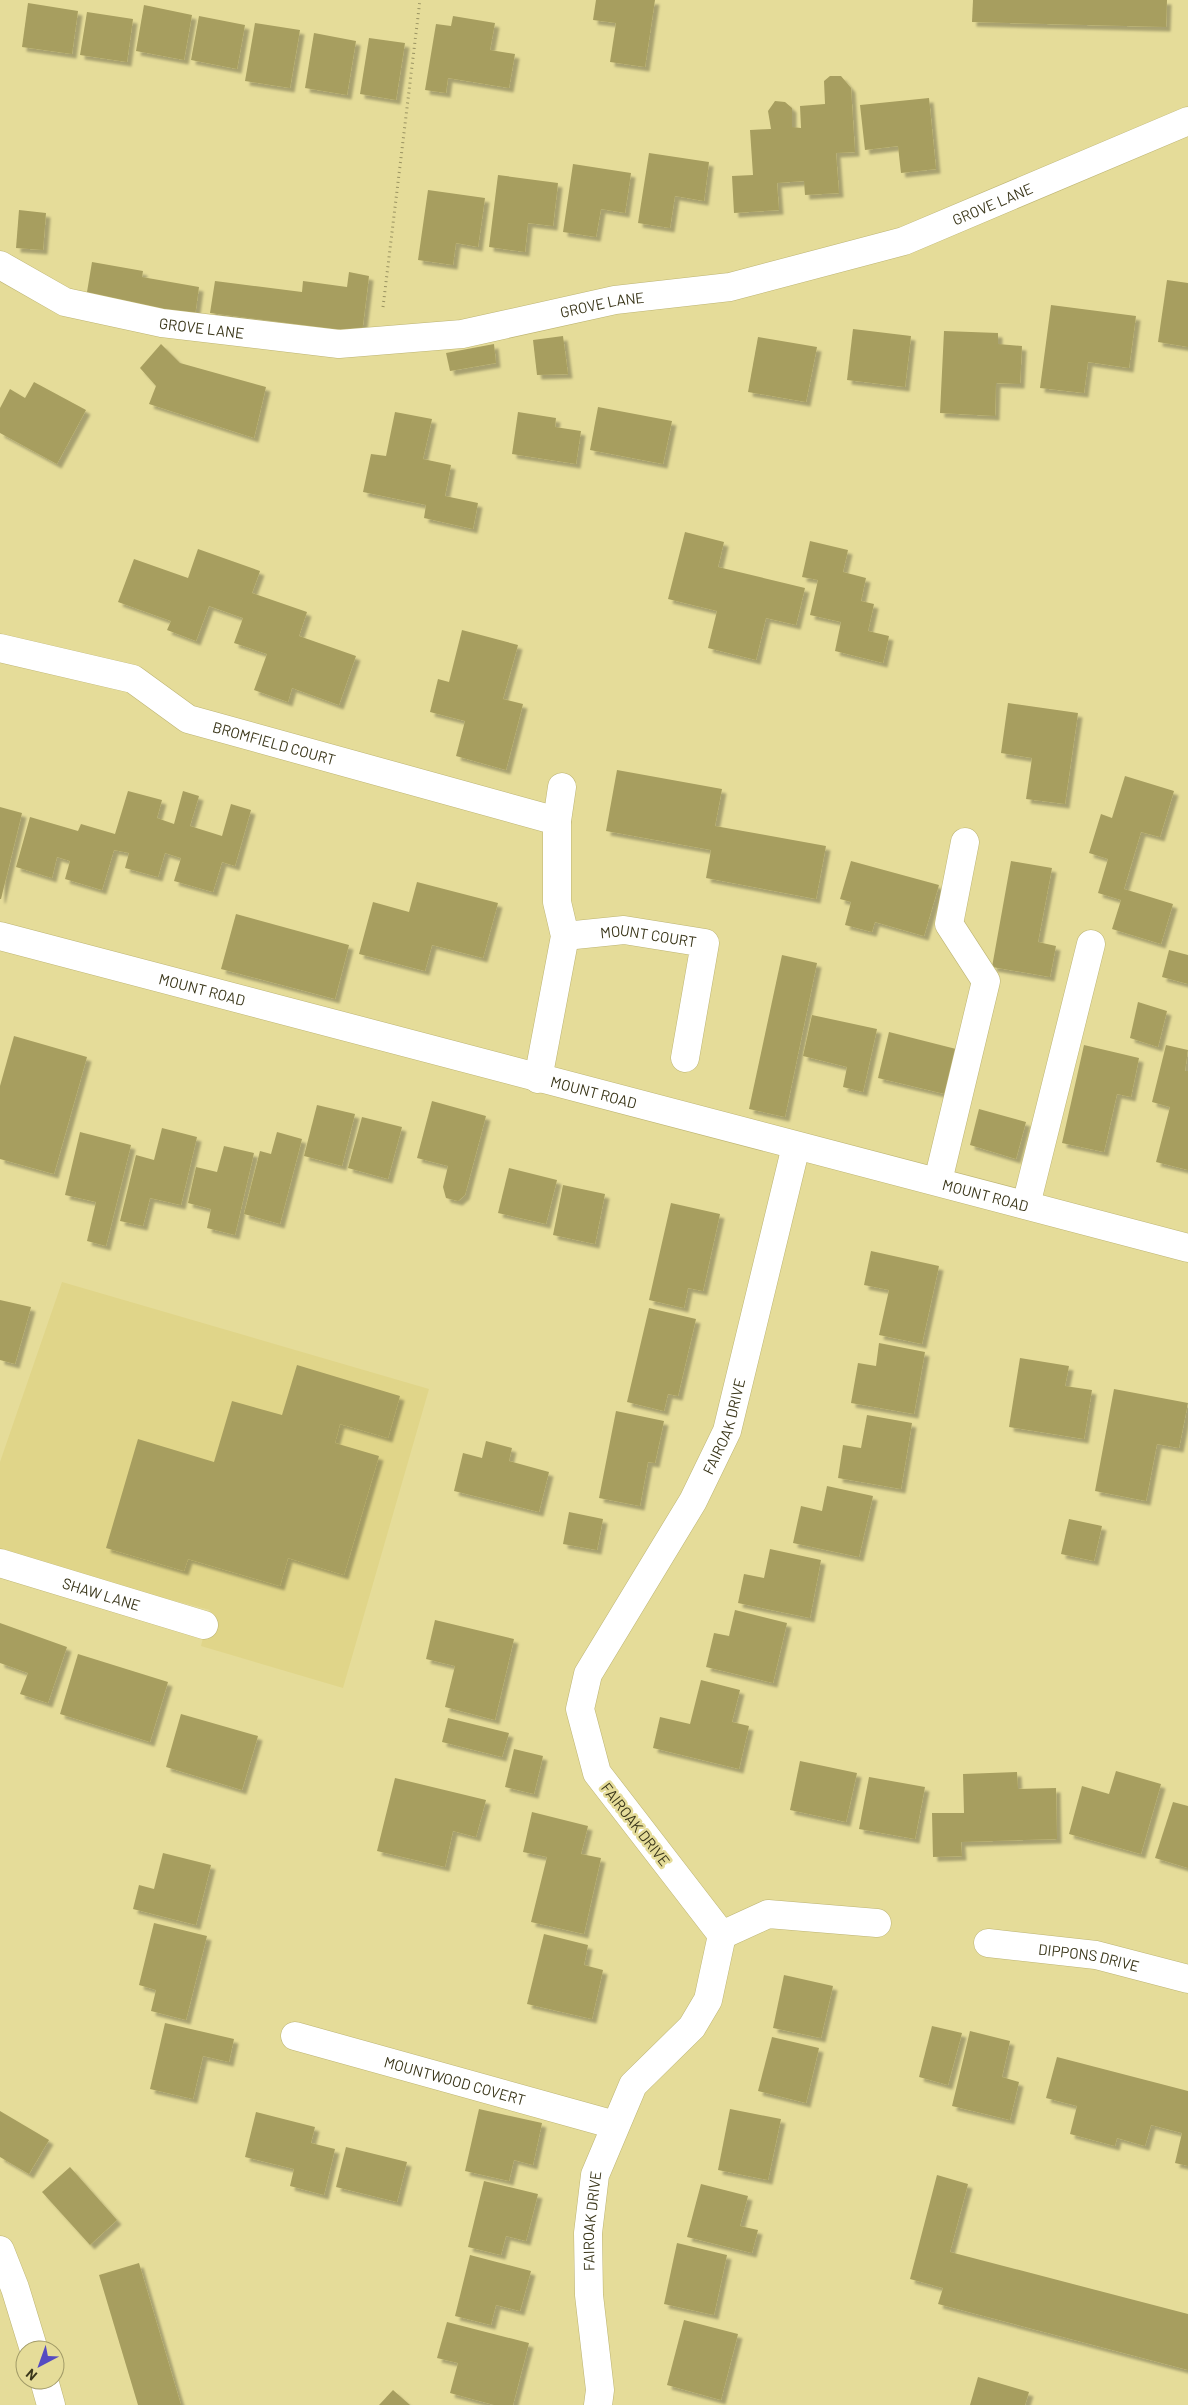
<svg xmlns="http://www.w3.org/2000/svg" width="1188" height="2405" viewBox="0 0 1188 2405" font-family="Barlow,sans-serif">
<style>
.built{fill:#e0d589}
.building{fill:#a79e5f;filter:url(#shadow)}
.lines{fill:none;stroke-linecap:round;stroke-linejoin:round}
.minor-casing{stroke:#bdb472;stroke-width:29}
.path{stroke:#999261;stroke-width:3;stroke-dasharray:1 4;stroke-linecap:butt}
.minor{stroke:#fff;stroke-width:28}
.labels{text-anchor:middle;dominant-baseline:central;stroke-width:5;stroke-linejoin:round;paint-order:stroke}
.street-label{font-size:15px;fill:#3b371b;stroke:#e5dc99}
</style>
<defs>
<filter id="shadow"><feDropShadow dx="4.5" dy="4.5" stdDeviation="1" flood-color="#0004"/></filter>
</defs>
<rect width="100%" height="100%" fill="#e5dc99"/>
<!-- built -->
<path class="built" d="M62 1282 429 1389 343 1688 201 1646 210 1610 0 1555V1462Z"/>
<!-- building -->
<g class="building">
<path d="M596 0H655L645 67 610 62 616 23 593 20Z"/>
<path d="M973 0H1167L1166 27 972 22Z"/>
<path d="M28 3 78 11 72 54 22 47Z"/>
<path d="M144 5 192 15 184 60 136 51Z"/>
<path d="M87 12 133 19 127 62 80 55Z"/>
<path d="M199 16 245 25 237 69 191 60Z"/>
<path d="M453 16 495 23 490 50 515 54 509 88 448 78 446 93 425 90 436 24 451 26Z"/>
<path d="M255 23 300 30 290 88 245 81Z"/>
<path d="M314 33 356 41 347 95 305 88Z"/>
<path d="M369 38 405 43 396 100 360 94Z"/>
<path d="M830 76H841L851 88 855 152 836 153 839 193 805 195 804 181 777 183 779 210 734 213 732 176 753 175 750 130 771 129 768 111 775 101 785 102 792 108V127L801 128 800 106 825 104 824 81Z"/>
<path d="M929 98 936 169 901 173 898 146 865 150 860 105Z"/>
<path d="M649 153 709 162 704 201 675 196 670 228 638 223Z"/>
<path d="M573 164 631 173 625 213 601 209 596 237 563 232Z"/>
<path d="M498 175 558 183 553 226 528 223 525 252 489 247Z"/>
<path d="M428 190 485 198 478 247 456 243 453 265 418 260Z"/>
<path d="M19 210 46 213 43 250 16 248Z"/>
<path d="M92 262 143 271 142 277 199 287 195 316 86 298Z"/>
<path d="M349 272 369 276 362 333 210 313 215 281 302 292 303 281 347 287Z"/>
<path d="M1167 280 1188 283V347L1158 342Z"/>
<path d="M1051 305 1136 316 1129 368 1088 362 1084 393 1040 388Z"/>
<path d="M853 329 911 336 905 387 847 380Z"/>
<path d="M944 331 998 333V344L1022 346 1020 384 996 383 995 416 940 413Z"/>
<path d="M563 336 568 374 537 375 533 340Z"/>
<path d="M758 337 817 347 806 402 748 392Z"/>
<path d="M161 344 180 363 266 387 254 438 149 404 156 386 140 368Z"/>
<path d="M494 344 496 363 450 371 446 353Z"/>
<path d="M34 382 86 410 57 464 0 433V408L10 389 25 398Z"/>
<path d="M598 407 672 421 663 464 590 450Z"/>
<path d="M395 412 432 419 423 459 451 465 445 496 478 503 473 529 424 518 426 505 363 492 371 454 386 456Z"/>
<path d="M518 412 556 418 555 427 581 431 576 464 512 454Z"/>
<path d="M685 532 724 542 718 567 805 588 796 625 766 618 756 660 708 648 717 611 668 599Z"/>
<path d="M810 541 848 550 843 572 866 578 861 601 874 604 868 631 889 636 883 663 835 651 841 622 810 615 818 580 802 577Z"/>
<path d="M198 549 260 571 252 593 307 612 299 636 356 656 339 705 292 688 288 702 254 690 267 654 234 643 243 618 209 606 196 641 167 630 171 621 118 602 134 559 188 578Z"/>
<path d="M462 630 518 645 503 699 523 704 506 770 456 756 465 721 430 712 438 679 449 682Z"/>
<path d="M1008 703 1078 713 1065 804 1026 799 1032 758 1001 753Z"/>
<path d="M617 770 722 789 715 826 826 846 816 899 706 878 711 850 606 831Z"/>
<path d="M1125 776 1174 791 1160 837 1141 832 1124 889 1173 904 1161 944 1112 929 1121 900 1098 893 1108 859 1089 853 1101 814 1112 818Z"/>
<path d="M128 791 162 800 157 818 174 824 183 791 199 796 190 826 222 836 231 804 251 810 235 866 222 862 213 892 174 881 181 858 165 853 158 877 125 868 129 853 114 850 102 890 65 879 70 861 57 857 52 878 16 867 30 817 78 831 81 824 115 834Z"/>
<path d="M0 807 22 813 1 899H0Z"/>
<path d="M851 861 939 885 924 936 875 922 872 932 845 925 851 902 840 899Z"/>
<path d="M1011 861 1052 868 1038 942 1056 946 1050 977 992 967Z"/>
<path d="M417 882 498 903 483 958 432 945 425 971 359 954 373 902 409 912Z"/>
<path d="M236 914 349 945 335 999 221 969Z"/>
<path d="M1169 950 1188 955V984L1162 977Z"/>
<path d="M782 955 817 963 785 1117 749 1109Z"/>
<path d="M1138 1002 1167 1011 1158 1047 1130 1038Z"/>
<path d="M812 1015 877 1029 863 1092 843 1087 847 1067 803 1056Z"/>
<path d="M889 1032 960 1050 949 1095 878 1078Z"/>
<path d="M14 1036 87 1057 54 1174 0 1159V1086Z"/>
<path d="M1084 1045 1139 1058 1131 1097 1117 1094 1104 1152 1062 1143Z"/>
<path d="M1166 1045 1188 1050 1185 1071H1188V1170L1156 1162 1170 1107 1152 1102Z"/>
<path d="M432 1101 486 1116 465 1195 458 1201 446 1198 443 1187 448 1166 417 1158Z"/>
<path d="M317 1105 355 1114 342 1166 304 1156Z"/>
<path d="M979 1109 1026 1122 1016 1159 970 1145Z"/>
<path d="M362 1117 402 1127 388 1179 348 1168Z"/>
<path d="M162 1128 197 1137 181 1205 150 1198 143 1226 120 1221 136 1155 154 1160Z"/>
<path d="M80 1132 131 1145 106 1246 87 1241 96 1202 65 1195Z"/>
<path d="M277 1132 302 1139 280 1224 244 1214 260 1151 271 1154Z"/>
<path d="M224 1146 254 1153 235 1235 207 1228 211 1209 188 1203 196 1167 217 1172Z"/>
<path d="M509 1168 557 1180 546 1224 498 1213Z"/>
<path d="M563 1185 605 1194 595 1244 553 1235Z"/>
<path d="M671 1203 720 1214 703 1291 688 1288 684 1308 649 1300Z"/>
<path d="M871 1251 939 1266 922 1344 879 1335 889 1290 864 1285Z"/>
<path d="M0 1300 31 1307 15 1364 0 1360Z"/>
<path d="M649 1308 696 1319 678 1396 668 1394 664 1411 627 1402Z"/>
<path d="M879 1343 925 1352 914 1414 851 1403 858 1363 876 1366Z"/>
<path d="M1020 1358 1069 1366 1065 1386 1092 1390 1084 1439 1009 1427Z"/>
<path d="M297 1365 400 1396 388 1438 340 1424 335 1443 379 1456 344 1575 288 1558 280 1586 188 1559 184 1571 106 1548 138 1439 214 1462 232 1401 282 1415Z"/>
<path d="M1114 1389 1188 1403 1179 1448 1157 1444 1146 1501 1095 1491Z"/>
<path d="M616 1411 664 1421 655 1463 648 1462 640 1506 599 1498Z"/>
<path d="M867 1415 912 1423 901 1489 838 1478 843 1445 861 1448Z"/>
<path d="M486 1441 512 1448 509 1461 549 1472 539 1512 454 1491 463 1453 482 1458Z"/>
<path d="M827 1486 873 1496 859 1557 793 1543 801 1506 822 1511Z"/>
<path d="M569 1512 603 1519 597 1550 563 1544Z"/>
<path d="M1069 1519 1102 1526 1094 1561 1061 1554Z"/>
<path d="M770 1549 821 1560 810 1618 738 1603 744 1574 764 1578Z"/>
<path d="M735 1610 787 1623 773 1683 706 1667 714 1633 729 1636Z"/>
<path d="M435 1620 514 1639 495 1720 445 1707 455 1666 426 1659Z"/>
<path d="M0 1623 67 1647 48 1703 20 1694 28 1673 0 1663Z"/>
<path d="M78 1654 168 1682 150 1742 60 1714Z"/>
<path d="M701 1680 740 1690 732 1722 749 1726 739 1769 653 1748 660 1717 690 1724Z"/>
<path d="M181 1714 258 1736 242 1790 166 1767Z"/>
<path d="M448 1718 509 1733 502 1757 442 1742Z"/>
<path d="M514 1749 543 1756 534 1794 505 1787Z"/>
<path d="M800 1761 857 1773 846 1822 790 1810Z"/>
<path d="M1116 1771 1161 1784 1141 1854 1069 1834 1082 1786 1109 1794Z"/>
<path d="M1017 1772 1018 1789 1056 1788 1057 1839 961 1842 962 1856 933 1857 932 1813H964L963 1774Z"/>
<path d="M869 1777 925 1787 915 1839 859 1829Z"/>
<path d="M395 1778 486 1800 476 1837 453 1831 445 1867 377 1851Z"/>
<path d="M1173 1802 1188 1806V1868L1155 1858Z"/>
<path d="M532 1812 588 1826 581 1854 601 1858 584 1934 531 1922 547 1857 523 1852Z"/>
<path d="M163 1853 211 1865 196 1925 133 1909 139 1885 154 1889Z"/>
<path d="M154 1923 207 1936 186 2020 151 2011 156 1990 139 1985Z"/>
<path d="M544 1934 588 1945 584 1965 603 1970 592 2019 527 2004Z"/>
<path d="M784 1975 833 1986 821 2038 773 2028Z"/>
<path d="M165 2023 234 2039 229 2062 203 2056 193 2099 150 2089Z"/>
<path d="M932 2026 962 2033 948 2085 919 2077Z"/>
<path d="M970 2031 1010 2041 1002 2077 1019 2082 1010 2120 952 2106Z"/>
<path d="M772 2037 819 2048 806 2103 758 2091Z"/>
<path d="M1057 2057 1188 2091V2166L1175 2163 1182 2133 1151 2125 1145 2146 1117 2138 1115 2146 1070 2134 1077 2106 1046 2098Z"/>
<path d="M479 2109 542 2123 533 2165 514 2160 509 2181 465 2171Z"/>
<path d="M730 2109 781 2119 768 2180 718 2170Z"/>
<path d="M0 2111 49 2140 29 2174 0 2157Z"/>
<path d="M256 2112 315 2127 311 2143 335 2149 324 2195 290 2186 294 2169 245 2157Z"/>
<path d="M346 2147 407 2162 397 2202 336 2187Z"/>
<path d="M70 2167 117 2220 90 2245 42 2192Z"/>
<path d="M937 2175 968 2184 950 2252 1188 2314V2370L938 2304 943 2288 910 2279Z"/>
<path d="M484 2181 538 2194 526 2241 506 2236 501 2255 468 2247Z"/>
<path d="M701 2184 748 2196 740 2226 758 2230 752 2253 687 2237Z"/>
<path d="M677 2243 727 2255 714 2315 664 2304Z"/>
<path d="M470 2255 531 2271 520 2311 496 2305 491 2325 455 2316Z"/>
<path d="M139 2263 181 2405H138L99 2275Z"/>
<path d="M684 2320 738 2334 721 2400 667 2385Z"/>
<path d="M447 2322 529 2343 513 2405H494L450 2393 458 2363 437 2358Z"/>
<path d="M978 2377 1029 2392 1025 2405H970Z"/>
<path d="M393 2390 410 2405H379Z"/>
</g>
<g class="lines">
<defs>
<g id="minor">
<path id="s1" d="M0 265 65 302 162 323 339 344 462 334 615 300 730 287 904 241 1188 121"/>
<path id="s2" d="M0 648 133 679 188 719 557 821"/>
<path id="s3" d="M0 936 1188 1248"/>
<path id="s4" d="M565 936 624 930 705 943 685 1058"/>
<path d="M538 1079 565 936 557 902V821L562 787"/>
<path d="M938 1181 986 981 949 924 965 842"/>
<path d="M1026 1205 1091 944"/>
<path id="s5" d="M0 1563 204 1625"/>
<path d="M722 1935 768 1914 877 1923"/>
<path id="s6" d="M988 1943 1096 1955 1188 1979"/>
<path id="s7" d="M295 2036 615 2125"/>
<path d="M0 2250 15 2288 34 2350"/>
<path d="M44 2380 51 2405"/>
<path id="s8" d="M598 2405 600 2390 589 2295 588 2233 595 2175 633 2085 692 2027 708 2000 722 1935 597 1773 580 1709 588 1674 693 1501 727 1431 796 1146"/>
</g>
</defs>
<!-- minor casing -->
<use href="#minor" class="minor-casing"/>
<!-- path -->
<path class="path" d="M383 307 420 0"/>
<!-- minor -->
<use href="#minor" class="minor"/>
</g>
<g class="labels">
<!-- street labels -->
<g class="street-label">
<text stroke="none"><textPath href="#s1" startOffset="1024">GROVE LANE</textPath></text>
<text stroke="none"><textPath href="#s1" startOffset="619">GROVE LANE</textPath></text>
<text stroke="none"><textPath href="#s1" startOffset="214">GROVE LANE</textPath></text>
<text stroke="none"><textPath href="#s2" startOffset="294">BROMFIELD COURT</textPath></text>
<text stroke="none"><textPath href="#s4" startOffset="84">MOUNT COURT</textPath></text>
<text stroke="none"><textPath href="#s3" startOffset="209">MOUNT ROAD</textPath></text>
<text stroke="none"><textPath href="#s3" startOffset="614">MOUNT ROAD</textPath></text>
<text stroke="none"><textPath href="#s3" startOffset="1019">MOUNT ROAD</textPath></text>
<text stroke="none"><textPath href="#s8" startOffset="1100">FAIROAK DRIVE</textPath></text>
<text stroke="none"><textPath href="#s5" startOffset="106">SHAW LANE</textPath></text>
<text transform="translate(636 1824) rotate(52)">FAIROAK DRIVE</text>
<text stroke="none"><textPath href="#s6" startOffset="102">DIPPONS DRIVE</textPath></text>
<text stroke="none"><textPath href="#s7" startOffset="166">MOUNTWOOD COVERT</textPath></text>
<text stroke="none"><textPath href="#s8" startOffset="185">FAIROAK DRIVE</textPath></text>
</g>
</g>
<!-- north arrow -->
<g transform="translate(40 2365) rotate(221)"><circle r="24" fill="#e5dc99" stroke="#a19a67"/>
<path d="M0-4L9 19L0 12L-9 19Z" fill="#554bc2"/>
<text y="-8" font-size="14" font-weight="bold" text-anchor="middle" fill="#3b371b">N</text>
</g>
</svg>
